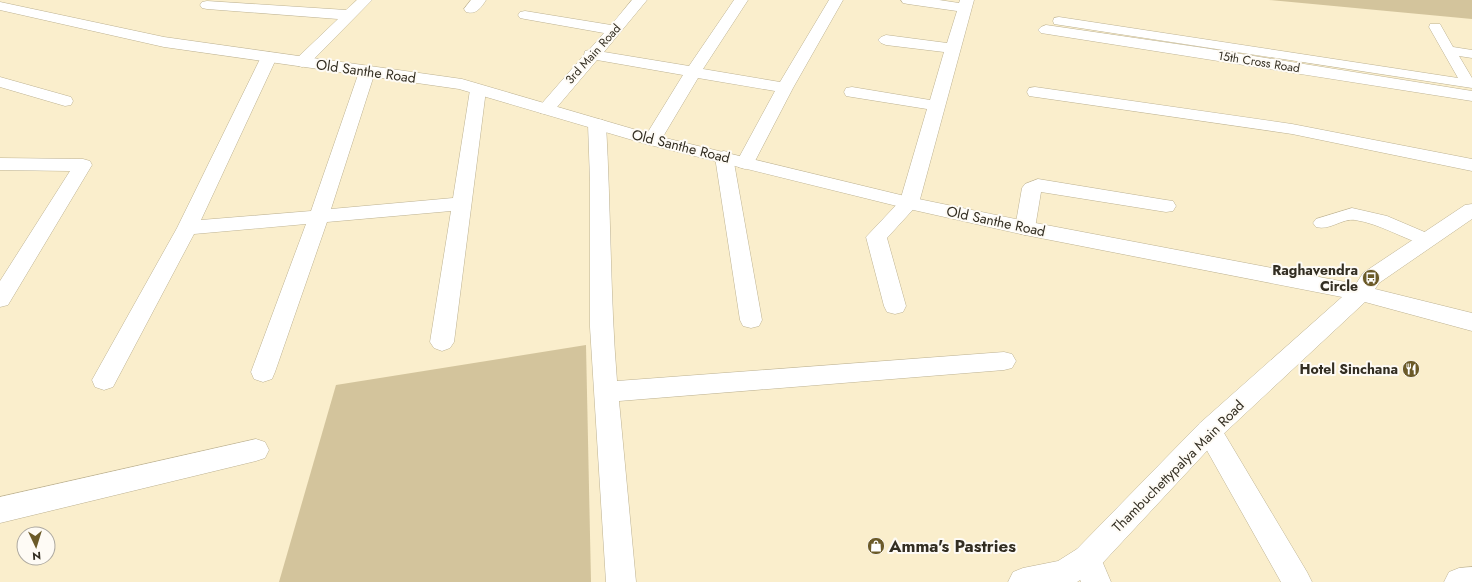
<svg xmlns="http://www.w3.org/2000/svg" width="1472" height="582" viewBox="0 0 1472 582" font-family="Jost,sans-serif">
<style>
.green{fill:#d3c49c}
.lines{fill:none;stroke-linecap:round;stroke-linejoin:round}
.lane-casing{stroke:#bdb292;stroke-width:1}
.street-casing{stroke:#bdb292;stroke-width:1}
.secondary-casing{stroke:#bdb292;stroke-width:1}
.lane{fill:#fff;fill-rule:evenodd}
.street{fill:#fff;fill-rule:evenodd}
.secondary{fill:#fff;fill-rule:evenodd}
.labels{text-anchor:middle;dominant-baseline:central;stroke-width:4;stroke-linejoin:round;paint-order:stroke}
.far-street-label{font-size:12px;fill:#332e22;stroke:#fefbf5}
.street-label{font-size:14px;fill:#332e22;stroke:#fefbf5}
.poi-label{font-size:14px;font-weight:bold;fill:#332e22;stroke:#fefbf5;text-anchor:end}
.near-poi-label{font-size:17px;font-weight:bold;fill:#332e22;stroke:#fefbf5;text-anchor:start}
</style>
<rect width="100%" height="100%" fill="#faeecc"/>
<!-- green -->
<g class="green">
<path d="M1269 0H1472V19Z"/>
<path d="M586 345 591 582H279L336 385Z"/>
</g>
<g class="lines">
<defs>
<g id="lane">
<path d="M1059 17 1458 78 1429 27 1430 24H1440L1453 47 1472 50V58L1459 56 1472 78V88L1054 24 1053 21 1054 18Z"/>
<path d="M1352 208 1387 216 1434 236 1437 240 1434 244 1428 246C1403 239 1381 224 1355 220 1342 218 1330 231 1316 227L1313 223 1316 219Z"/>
</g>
<g id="street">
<path d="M357 0H372L308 65 302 67 296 65 294 62 296 59 338 19 207 9 202 8 200 5 202 2 207 1 346 10Z"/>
<path d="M471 0H486C481 8 476 15 466 12L464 9Z"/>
<path d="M632 0H647L604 52 689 66 734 0H748L703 69 780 82 829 0H843L793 88 754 163 752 167 745 169 738 167 736 163 775 91 698 78 661 140 658 144 652 145 646 144 643 140 683 75 597 60 552 113 546 114 540 113 537 109 584 55 585 51 589 50 604 33 525 19 520 18 518 15 520 12 525 11 611 25Z"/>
<path d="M901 0H939L959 3 960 0H974L919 203 887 238 906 306 903 312 895 314 887 312 884 306 866 237 900 201 927 109 852 97 846 96 844 92 846 88 852 87 930 100 944 52 886 45 881 43 878 40 881 37 886 35 947 43 957 11 908 4 903 3Z"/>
<path d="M1046 25 1204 48 1472 91V101L1041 33 1038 30 1041 27Z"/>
<path d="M269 52 275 54 277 57 201 220 311 211 359 72 361 69 367 67 373 69 375 72 331 209 453 198 470 90 472 86 478 85 484 86 486 90 454 342 450 348 442 351 434 348 430 342 451 211 327 222 275 372 272 379 263 382 254 379 251 372 306 224 194 234 113 387 104 390 95 387 92 380 177 228 261 57 263 54Z"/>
<path d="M0 77 71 97 73 101 71 105 65 106 0 87Z"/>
<path d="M1035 87 1292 124 1472 159V171L1292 134 1029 96 1027 92 1029 88Z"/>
<path d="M597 119 603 120 606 124C611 210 610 296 617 381L1004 352 1012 354 1016 361 1012 368 1004 370 619 401 636 582H606L590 327V181L588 124 591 120Z"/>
<path d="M724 151 731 153 733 157 762 320 759 326 751 328 743 326 740 320 715 157 717 153Z"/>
<path d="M0 158 83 159 90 161 92 165 8 305 0 307V281L70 171 0 170Z"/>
<path d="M1038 179 1166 200 1173 201 1176 206 1173 211 1166 212 1041 192 1035 228 1032 233 1025 235 1018 233 1015 228 1022 188 1025 184Z"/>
<path d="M1209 420 1218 423 1307 572 1312 582H1281L1196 431 1200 423Z"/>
<path d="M256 439 265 442 269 450 265 458 256 461 0 523V497Z"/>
<path d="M1087 545 1097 549 1111 582H1081L1072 559 1077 549Z"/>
<path d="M1472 567V582H1444L1449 572 1459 568Z"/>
</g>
<path id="secondary" d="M0 2 164 37 462 79 657 136 909 197 1025 221 1356 284 1363 273 1465 205 1472 204V219L1379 283 1375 289 1472 313V331L1365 302 1218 439 1097 569 1077 582H1008L1013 572 1023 568 1058 561 1077 549 1200 423 1342 297 1025 235 909 209 646 144 459 89 164 47 0 10Z"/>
</defs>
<!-- lane casing -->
<use href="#lane" class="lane-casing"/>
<!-- street casing -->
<use href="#street" class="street-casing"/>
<!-- secondary casing -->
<use href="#secondary" class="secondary-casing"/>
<!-- lane -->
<use href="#lane" class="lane"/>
<!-- street -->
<use href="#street" class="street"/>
<!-- secondary -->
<use href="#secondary" class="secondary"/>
</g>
<!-- icons -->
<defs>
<symbol id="bus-disc" viewBox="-11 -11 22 22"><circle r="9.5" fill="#6b5a28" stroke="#fefbf5"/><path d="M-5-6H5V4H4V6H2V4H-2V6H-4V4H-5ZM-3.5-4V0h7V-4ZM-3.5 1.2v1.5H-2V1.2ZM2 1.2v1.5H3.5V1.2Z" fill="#fff"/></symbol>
<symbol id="restaurant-disc" viewBox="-11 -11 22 22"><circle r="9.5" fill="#6b5a28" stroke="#fefbf5"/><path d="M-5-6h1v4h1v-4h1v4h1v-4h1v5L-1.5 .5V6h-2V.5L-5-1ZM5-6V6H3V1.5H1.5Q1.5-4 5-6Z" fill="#fff"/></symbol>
<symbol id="shop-disc" viewBox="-11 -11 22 22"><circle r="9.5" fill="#6b5a28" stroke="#fefbf5"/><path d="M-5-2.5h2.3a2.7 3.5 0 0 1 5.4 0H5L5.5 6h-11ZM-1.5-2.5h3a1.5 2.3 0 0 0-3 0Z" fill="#fff"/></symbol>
</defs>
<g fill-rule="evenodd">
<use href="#bus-disc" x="1361" y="268" width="20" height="20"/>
<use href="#restaurant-disc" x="1401" y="359" width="20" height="20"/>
<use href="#shop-disc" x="866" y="536" width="20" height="20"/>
</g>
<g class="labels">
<!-- far-street labels -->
<g class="far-street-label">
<text transform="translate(593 54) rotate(-48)">3rd Main Road</text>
<text transform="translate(1259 62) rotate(9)">15th Cross Road</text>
</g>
<!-- street labels -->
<g class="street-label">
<text transform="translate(366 71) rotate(8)">Old Santhe Road</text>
<text transform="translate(681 146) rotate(14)">Old Santhe Road</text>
<text transform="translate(996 221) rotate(12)">Old Santhe Road</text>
<text transform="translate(1178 466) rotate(-45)">Thambuchettypalya Main Road</text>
</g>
<!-- poi labels -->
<g class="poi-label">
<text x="1358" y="270">Raghavendra<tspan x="1358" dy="16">Circle</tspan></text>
<text x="1398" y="369">Hotel Sinchana</text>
</g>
<!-- near-poi labels -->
<g class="near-poi-label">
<text x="889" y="546">Amma's Pastries</text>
</g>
</g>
<!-- north arrow -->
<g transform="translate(36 546) rotate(176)"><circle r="19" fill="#fefbf5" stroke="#ada9a1"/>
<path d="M0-3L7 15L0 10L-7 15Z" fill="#6b5a28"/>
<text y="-6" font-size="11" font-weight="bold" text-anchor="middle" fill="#332e22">N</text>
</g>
</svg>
